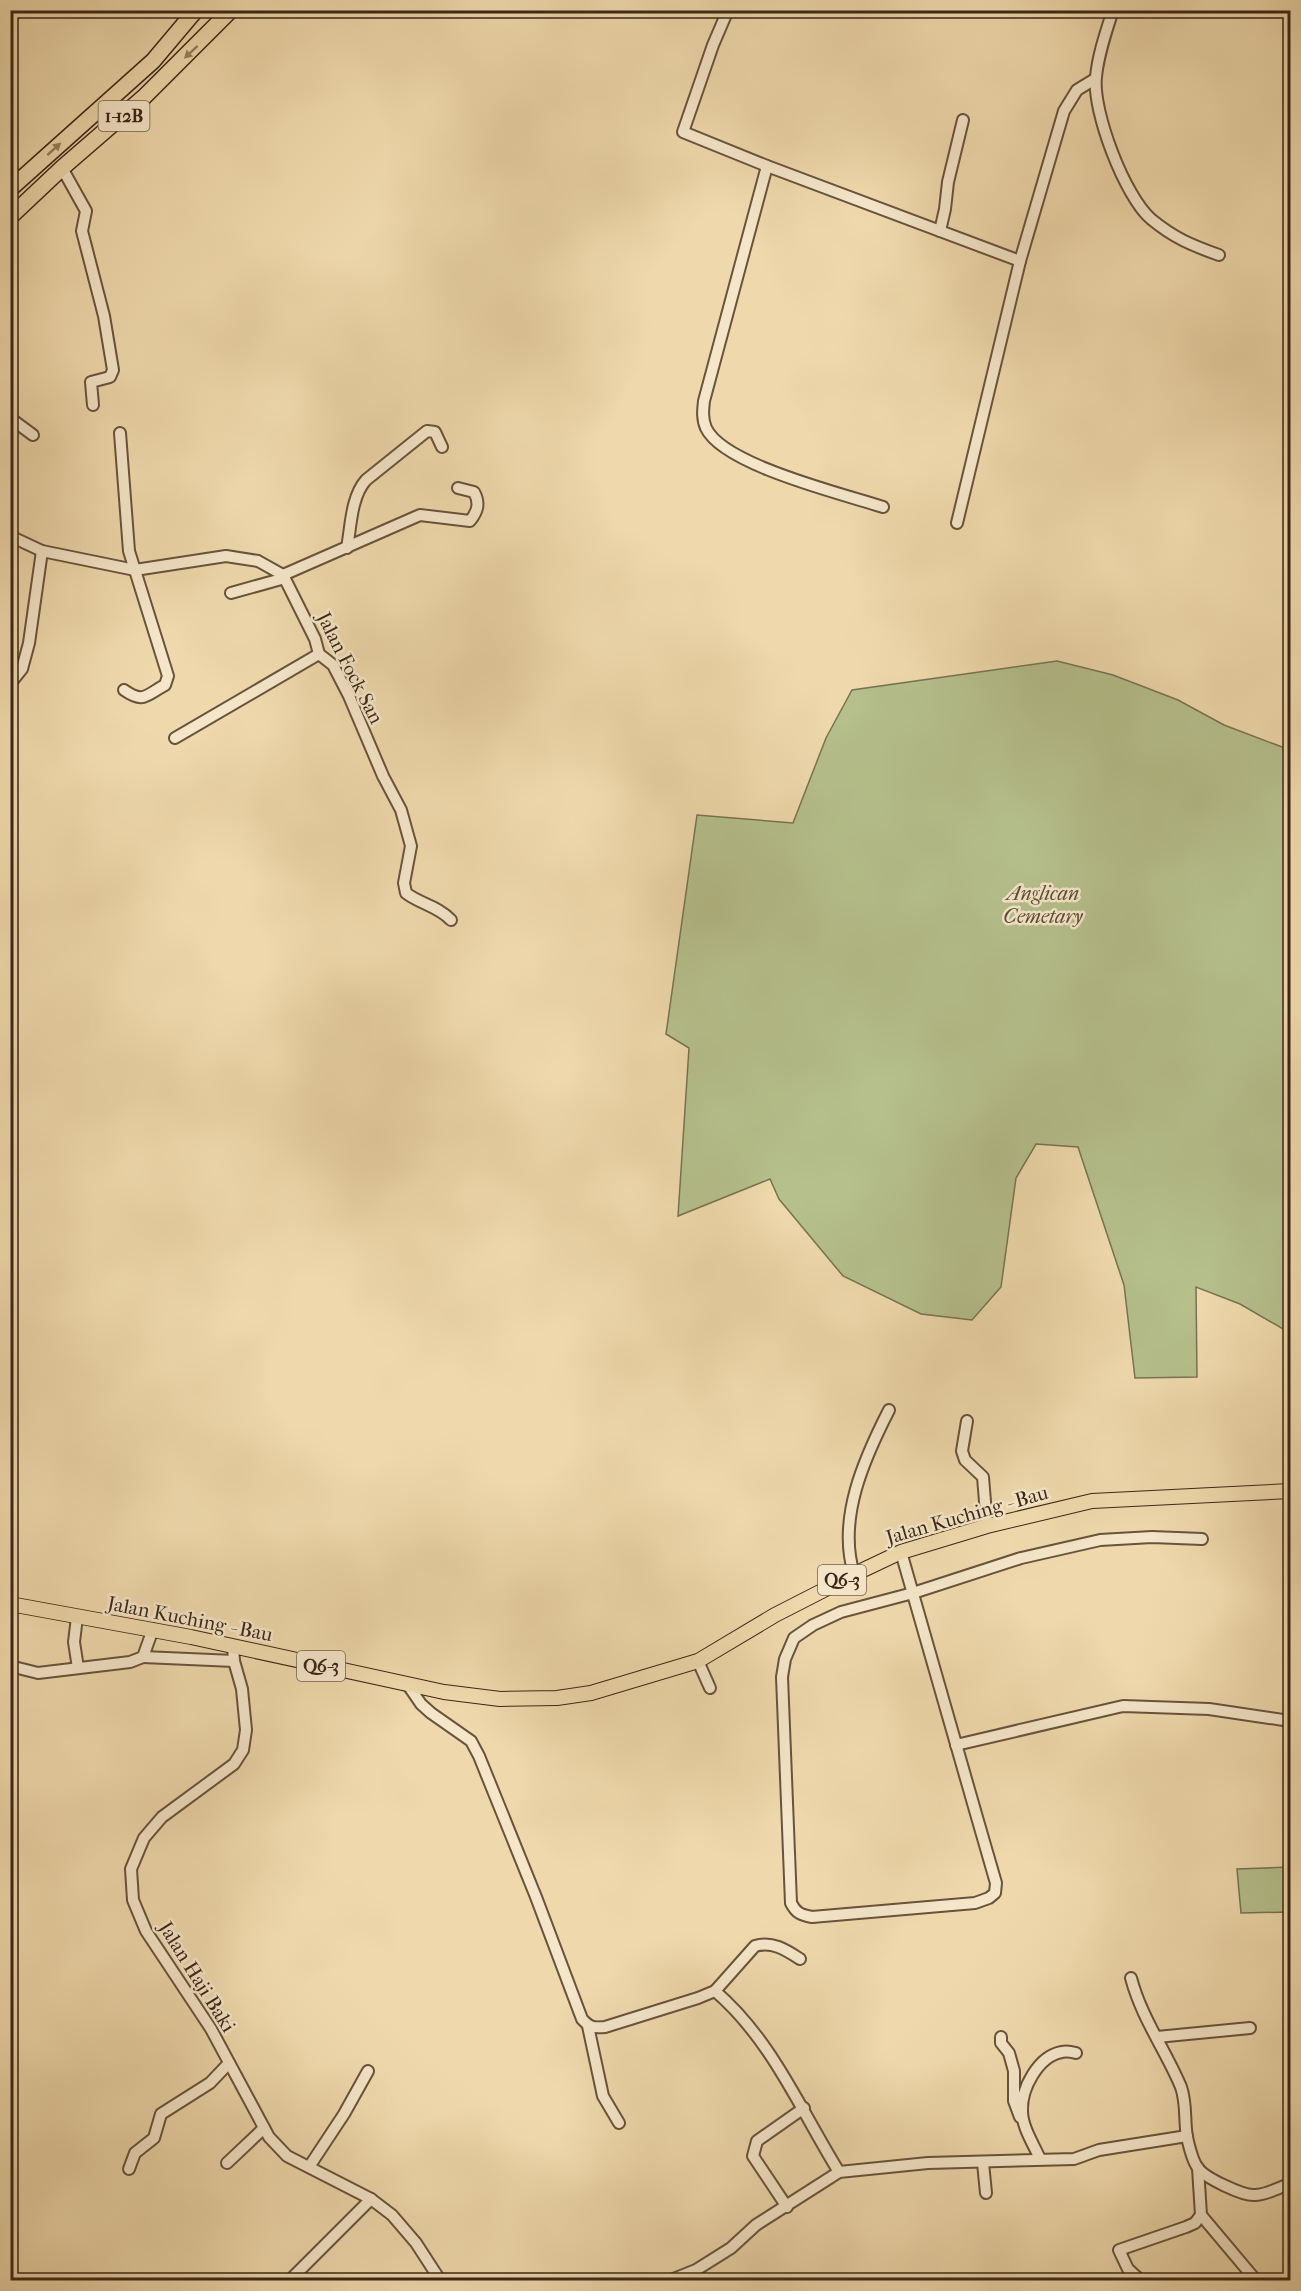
<svg xmlns="http://www.w3.org/2000/svg" width="1301" height="2291" viewBox="0 0 1301 2291" font-family="'IM FELL French Canon',serif">
<style>
.green{fill:#b5c08c;stroke:#787352;stroke-width:1.5}
.lines{fill:none;stroke-linecap:round;stroke-linejoin:round}
.minor-casing{stroke:#68533c;stroke-width:14}
.major-casing{stroke:#3b2617;stroke-width:16}
.highway-casing{stroke:#3b2617;stroke-width:18}
.minor{stroke:#f5e6c9;stroke-width:10}
.major{stroke:#efd9ac;stroke-width:14}
.highway{stroke:#efd9ac;stroke-width:15}
.oneway{fill:#958062}
.labels{text-anchor:middle;dominant-baseline:central;stroke-width:5;stroke-linejoin:round;paint-order:stroke}
.shield{fill:#f5e6c9;stroke:#73604c;stroke-width:1.5}
.shield-label{font-size:18px;font-weight:bold;fill:#3b2617}
.street-label{font-size:20px;fill:#3b2617;stroke:#f5e6c9}
.park-label{font-size:20px;font-style:italic;fill:#5a4c34;stroke:#f5e6c9}
</style>
<rect width="100%" height="100%" fill="#efd9ac"/>
<filter id="stains"><feTurbulence type="fractalNoise" baseFrequency=".00333" numOctaves="4"/><feColorMatrix values="0 0 0 0 .2 0 0 0 0 .09 0 0 0 0 .02 0 0 0 .5 -.17"/></filter>
<radialGradient id="worn" r=".72"><stop offset=".6" stop-color="#630" stop-opacity="0"/><stop offset="1" stop-color="#630" stop-opacity=".3"/></radialGradient>
<!-- green -->
<g class="green">
<path d="M1057 661 1113 675 1178 700 1224 725 1290 750V1333L1240 1304 1196 1287 1197 1377 1135 1378 1124 1285 1078 1147 1036 1144 1016 1178 1001 1287 972 1320 921 1314 843 1276 779 1199 770 1179 678 1216 689 1048 666 1034 697 815 793 823 826 738 852 690Z"/>
<path d="M1290 1867V1912L1241 1913 1237 1869Z"/>
</g>
<g class="lines">
<defs>
<g id="minor">
<path d="M728 10 713 45 683 132 767 166 1020 261"/>
<path d="M1113 10C1106 32 1098 55 1096 77 1092 111 1125 197 1151 219 1174 238 1191 245 1219 255"/>
<path d="M767 166 704 401C703 410 702 419 706 428 723 465 843 494 883 507"/>
<path d="M62 168 86 211 82 231 104 316 113 370 110 377 91 382 93 405"/>
<path d="M940 231 945 209 948 182 963 120"/>
<path d="M10 418 33 435"/>
<path d="M120 433 129 551 168 676 165 685C146 695 144 704 124 690"/>
<path d="M957 523 1020 261 1064 111 1077 90 1095 79"/>
<path d="M10 536 42 551 135 570 226 556 258 561 283 575 315 639 319 654 333 665 349 696 383 776 401 810 411 846 404 883 406 893C420 904 438 906 451 920"/>
<path d="M347 548C351 526 351 497 366 480L427 431 435 432 442 447"/>
<path d="M283 575 420 515 470 521C478 511 480 503 474 492L458 488"/>
<path d="M231 593 285 578"/>
<path d="M10 684 22 669 29 643 42 551"/>
<path d="M175 738 319 654"/>
<path d="M967 1421 962 1451 965 1460 983 1477 987 1526"/>
<path d="M901 1552C933 1663 964 1773 996 1883L995 1893 989 1898 975 1903 812 1917C801 1915 796 1913 791 1903L782 1677 785 1659 794 1638 813 1625 841 1612 913 1593 1021 1558 1100 1540 1152 1537 1202 1539"/>
<path d="M854 1574C837 1519 864 1459 889 1410"/>
<path d="M77 1617 74 1642 78 1668"/>
<path d="M233 1647 234 1661 242 1689 246 1730 243 1750 234 1764 162 1817 144 1838 131 1869 133 1900 146 1931 211 2029 269 2137 287 2156 371 2199 392 2215 416 2243 440 2280"/>
<path d="M143 1657 234 1661"/>
<path d="M698 1661 710 1688"/>
<path d="M10 1666 38 1673 130 1662 143 1657 153 1629"/>
<path d="M408 1685 421 1704 431 1713 471 1741 479 1756 536 1897 582 2019C590 2028 594 2028 605 2027L698 1998 715 1991 755 1946C773 1941 786 1950 800 1959"/>
<path d="M956 1745 1123 1706 1209 1709 1290 1721"/>
<path d="M1131 1978C1142 2019 1165 2049 1181 2087 1187 2104 1184 2121 1187 2137 1189 2146 1193 2162 1198 2168 1205 2178 1243 2196 1255 2195 1267 2195 1279 2187 1290 2184"/>
<path d="M715 1991C772 2040 800 2109 839 2172"/>
<path d="M588 2026 603 2096 619 2123"/>
<path d="M1001 2037V2043L1009 2053 1014 2071V2101L1020 2117"/>
<path d="M1157 2037 1250 2028"/>
<path d="M1040 2159C1034 2145 1022 2127 1022 2111 1021 2089 1038 2056 1062 2052 1066 2051 1072 2052 1076 2053"/>
<path d="M227 2163 264 2128"/>
<path d="M983 2163 986 2193"/>
<path d="M309 2167 344 2114 368 2071"/>
<path d="M1198 2168 1201 2215 1254 2278"/>
<path d="M129 2169 135 2153 154 2138 161 2114 210 2083 229 2063"/>
<path d="M787 2207 753 2156 757 2141 804 2108"/>
<path d="M290 2280 371 2199"/>
<path d="M671 2280 696 2270 731 2248 756 2225 839 2172 928 2163 1074 2159 1099 2150 1187 2136"/>
<path d="M1140 2280 1128 2269 1119 2250 1186 2227 1195 2223 1201 2215"/>
</g>
<path id="major" d="M10 1604 191 1637 444 1692 500 1699 557 1698 591 1693 698 1661 775 1615 863 1570 901 1552 987 1526 1092 1501 1290 1491"/>
<g id="highway">
<path d="M10 189 153 61 196 10"/>
<path d="M10 217 62 168 144 97 231 10"/>
</g>
</defs>
<!-- minor casing -->
<use href="#minor" class="minor-casing"/>
<!-- major casing -->
<use href="#major" class="major-casing"/>
<!-- highway casing -->
<use href="#highway" class="highway-casing"/>
<!-- minor -->
<use href="#minor" class="minor"/>
<!-- major -->
<use href="#major" class="major"/>
<!-- highway -->
<use href="#highway" class="highway"/>
</g>
<!-- one-way arrows -->
<defs><path id="oneway-solid" d="M-6-.8H1V-3.2L6.5 0L1 3.2V.8H-6Z" transform="scale(1.5)"/></defs>
<g class="oneway">
<use href="#oneway-solid" transform="translate(191 52) rotate(137)"/>
<use href="#oneway-solid" transform="translate(54 149) rotate(-42)"/>
</g>
<g class="labels">
<!-- shield labels -->
<g class="shield">
<rect x="98.5" y="101" width="51" height="30" rx="4.5"/>
<rect x="818" y="1565" width="48" height="30" rx="4.5"/>
<rect x="297" y="1651" width="48" height="30" rx="4.5"/>
</g>
<g class="shield-label">
<text x="124" y="116">1-12B</text>
<text x="842" y="1580">Q6-3</text>
<text x="321" y="1666">Q6-3</text>
</g>
<!-- street labels -->
<g class="street-label">
<text transform="translate(350 668) rotate(63)">Jalan Fock San</text>
<text transform="translate(967 1515) rotate(-16)">Jalan Kuching - Bau</text>
<text transform="translate(190 1619) rotate(11)">Jalan Kuching - Bau</text>
<text transform="translate(197 1977) rotate(58)">Jalan Haji Baki</text>
</g>
<!-- park labels -->
<g class="park-label">
<text x="1043" y="893">Anglican<tspan x="1043" dy="23">Cemetary</tspan></text>
</g>
</g>
<!-- margin -->
<rect width="1301" height="2291" fill="none" stroke="#efd9ac" stroke-width="36"/>
<rect x="12" y="12" width="1277" height="2267" fill="none" stroke="#3b2617" stroke-width="3"/>
<rect x="18" y="18" width="1265" height="2255" fill="none" stroke="#3b2617" stroke-width="1.5"/>
<rect width="100%" height="100%" filter="url(#stains)"/>
<rect width="100%" height="100%" fill="url(#worn)"/>
</svg>
